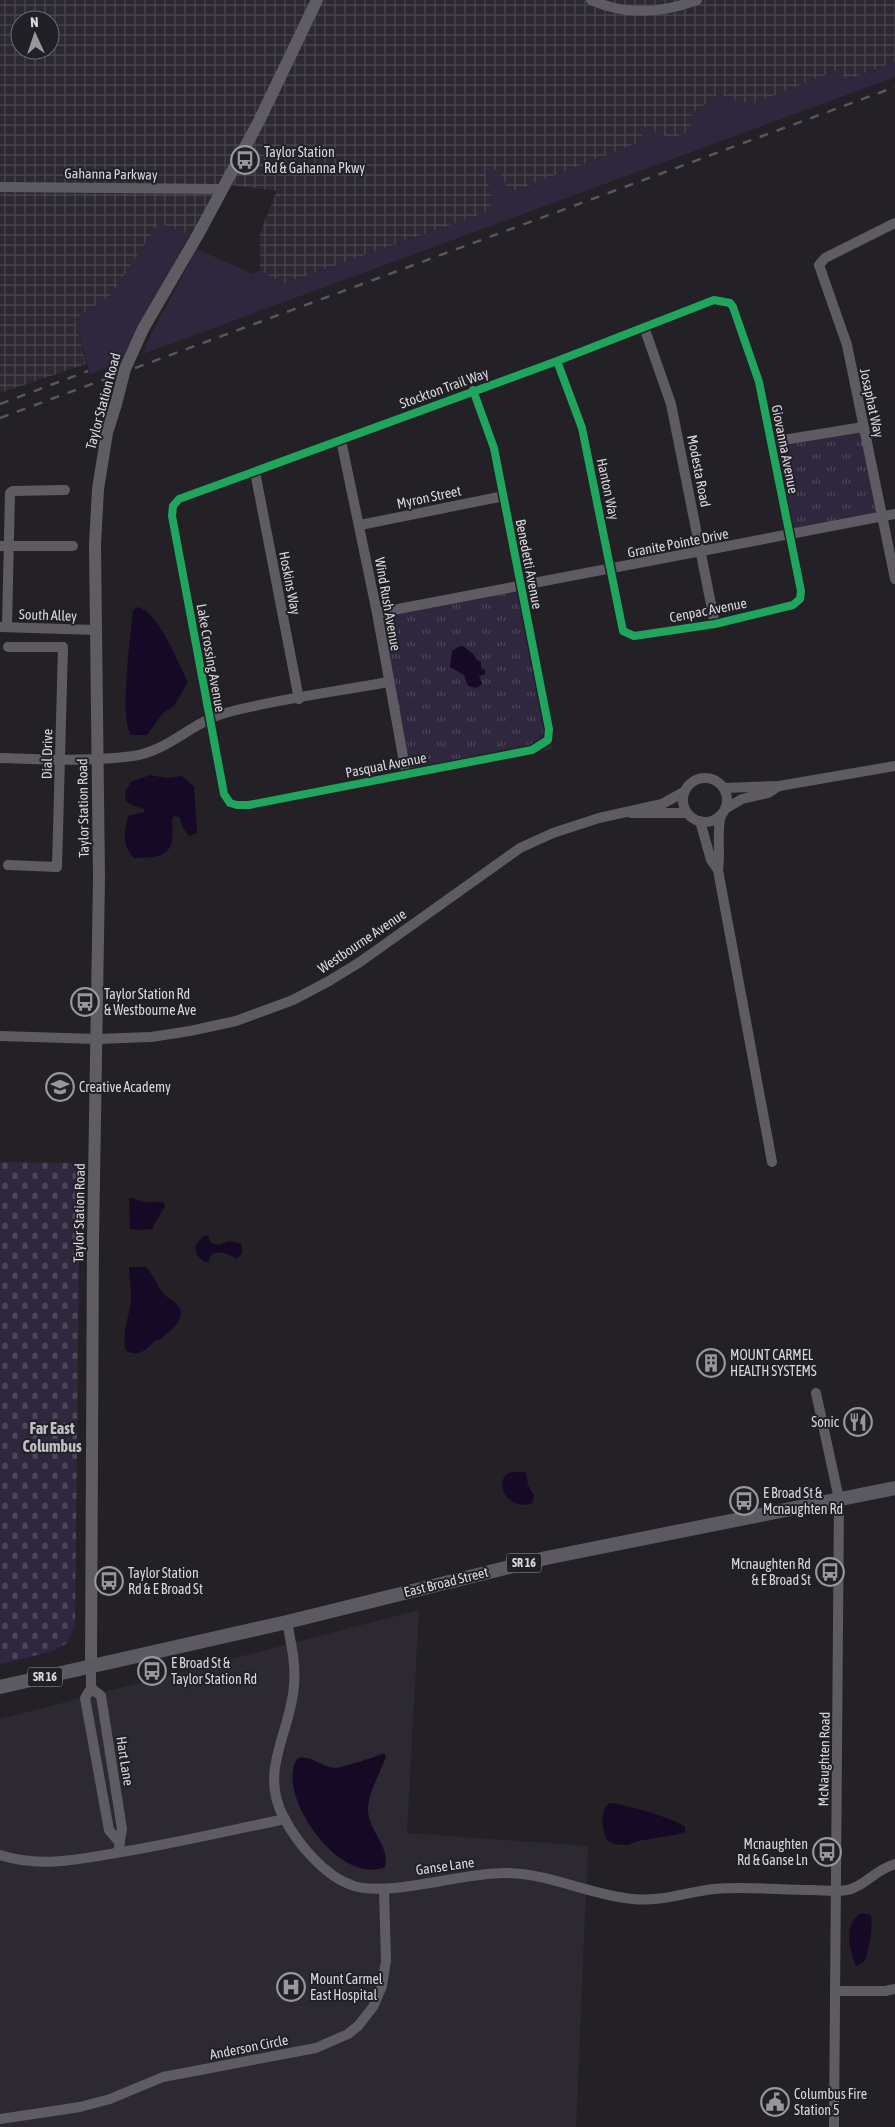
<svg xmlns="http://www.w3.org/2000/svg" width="895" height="2127" viewBox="0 0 895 2127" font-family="'Asap Condensed',sans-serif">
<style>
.built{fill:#2d2933}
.industrial{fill:url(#industrial-grid);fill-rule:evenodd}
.grass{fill:#2f273d}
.cemetery{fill:url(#cemetery-stones)}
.park{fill:url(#park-tufts)}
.water{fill:#160926}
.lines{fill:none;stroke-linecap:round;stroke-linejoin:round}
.minor{stroke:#5e5c62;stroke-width:10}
.major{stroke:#5f5c64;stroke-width:12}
.highway{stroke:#5c5962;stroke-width:14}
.rail{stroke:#59575c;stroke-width:2.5;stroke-dasharray:9 9;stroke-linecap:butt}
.major-bridge{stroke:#5f5c64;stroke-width:12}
.cycleway-casing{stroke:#222027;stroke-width:11}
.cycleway{stroke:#20a55d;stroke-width:8}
.labels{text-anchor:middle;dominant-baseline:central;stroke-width:4;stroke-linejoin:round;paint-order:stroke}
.shield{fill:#222027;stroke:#a2a0a5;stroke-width:1}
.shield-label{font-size:12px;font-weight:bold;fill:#d9d7db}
.poi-label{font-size:14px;fill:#d9d7db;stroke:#222027;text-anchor:start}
.street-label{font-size:14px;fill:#d9d7db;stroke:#222027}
.quarter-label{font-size:16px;font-weight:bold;fill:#c0bdc5;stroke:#222027}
</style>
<defs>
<pattern id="industrial-grid" width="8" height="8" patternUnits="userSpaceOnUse" patternTransform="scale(1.25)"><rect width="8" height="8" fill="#2d2933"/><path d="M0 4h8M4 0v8" fill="none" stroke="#4b4750"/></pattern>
<pattern id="cemetery-stones" width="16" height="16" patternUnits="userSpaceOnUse" patternTransform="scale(1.25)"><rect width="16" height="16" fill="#2f273d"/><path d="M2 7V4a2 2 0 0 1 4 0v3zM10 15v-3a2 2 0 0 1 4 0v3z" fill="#4d4658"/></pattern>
<pattern id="park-tufts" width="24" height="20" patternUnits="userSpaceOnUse" patternTransform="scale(1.25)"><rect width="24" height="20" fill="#2f273d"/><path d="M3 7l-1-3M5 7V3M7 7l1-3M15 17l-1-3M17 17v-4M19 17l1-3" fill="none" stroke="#4d4658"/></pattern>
</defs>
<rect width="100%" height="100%" fill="#232126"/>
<!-- built -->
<path class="built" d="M419 1610 407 1833 588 1846 576 2127H0V1719Z"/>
<!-- industrial -->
<path class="industrial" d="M0 0H895V62L846 80 840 69 755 103 737 102 719 94 689 132 671 139 641 126 643 141 509 193 499 170H486L493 203 487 212 283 284 260 270V233L277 191 231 185 201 239 159 223 111 295 75 319 86 364 0 393ZM20 20H50V50H20Z"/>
<!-- grass -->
<g class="grass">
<path d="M895 62V77L143 354 151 334 197 249 253 274 260 270 283 284 487 212 493 203 485 170H499L509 193 643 141 640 126 671 138 689 132 692 114 719 93 737 102 755 103 840 69 846 80Z"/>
<path d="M159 223 190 234 138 330 125 361 90 374 75 319 111 295Z"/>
</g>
<!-- cemetery -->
<path class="cemetery" d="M0 1162 80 1163 75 1624 67 1643 54 1651 0 1664Z"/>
<!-- park -->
<g class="park">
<path d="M863 427 882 516 790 535 771 442Z"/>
<path d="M521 587 553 749 406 773 377 613Z"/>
</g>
<!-- water -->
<g class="water">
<path d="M138 607C159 612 178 663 188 682L174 706 163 713 147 735H131C119 718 131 634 133 610Z"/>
<path d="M463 646 473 654 477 660 481 662V668L485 670V674L479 676 482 684 477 688 468 686 464 675 450 667 452 651 458 647Z"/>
<path d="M150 775 166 778 182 776 194 787 197 833 189 836 182 826 180 818 175 815 172 819C175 853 168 858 134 858 122 845 124 832 128 816L145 812 144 809 134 806 126 801 125 792 131 782Z"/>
<path d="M129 1198C136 1198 140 1202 146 1202 153 1203 158 1200 164 1203L165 1206 152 1229 139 1230 130 1229Z"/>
<path d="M208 1235 211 1243 219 1245 229 1241 242 1244V1254L236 1259C228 1254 219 1249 210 1256L209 1262H204L197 1255 195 1246 202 1237Z"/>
<path d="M129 1267H146C154 1274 156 1285 163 1293 167 1298 175 1301 178 1306 188 1319 168 1333 159 1340H156C148 1348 138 1359 126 1350 120 1330 132 1314 131 1294 131 1285 129 1277 129 1267Z"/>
<path d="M526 1472 528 1485 534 1495 532 1503C511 1511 494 1487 506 1475 510 1471 521 1472 526 1472Z"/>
<path d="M384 1753 386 1757C380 1773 367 1795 368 1812 370 1832 390 1847 385 1867 337 1887 273 1789 298 1758 312 1755 321 1767 335 1768 340 1768 380 1756 384 1753Z"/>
<path d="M609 1803C622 1803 677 1819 685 1827V1833L638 1841 628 1845 614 1844 606 1839C603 1827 599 1812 609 1803Z"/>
<path d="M861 1913 871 1915C873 1928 869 1951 864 1962L856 1966C849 1949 843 1924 861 1913Z"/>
</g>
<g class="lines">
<!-- minor -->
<g class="minor">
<path d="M591 0C626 16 662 13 697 0"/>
<path d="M0 187 222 189"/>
<path d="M895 223 825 258 819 265 847 345 895 579"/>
<path d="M644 327 671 404 715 624"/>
<path d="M473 390 494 448 549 729 548 740 532 750 249 805H237L230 803 224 794 172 516 173 506 179 499 557 361 714 300 730 303 733 307 759 382 801 591 800 599 793 605 715 624 634 636 623 631 582 428 557 361"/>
<path d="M341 440 377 613 406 773"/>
<path d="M771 442 863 427"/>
<path d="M255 472 299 699"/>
<path d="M360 525 504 496"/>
<path d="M0 546H73"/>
<path d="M377 613 895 514"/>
<path d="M1 627 95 630"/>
<path d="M7 627 10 493 13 491 65 490"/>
<path d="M8 647H63L57 867 8 865"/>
<path d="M0 758C44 759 89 762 133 756 168 751 191 723 225 713 278 699 334 692 388 682"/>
<circle cx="705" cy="800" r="22"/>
<path d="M779 786 895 766"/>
<path d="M724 788 779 786 768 793 742 799 725 809"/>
<path d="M631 813H687"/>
<path d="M700 821 711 860 718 870C721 852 716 834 721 815"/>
<path d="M718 870 772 1162"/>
<path d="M0 1036 97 1039 151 1037 190 1031 236 1021 293 1000 329 981 360 962 520 848 553 833 599 818 662 804 684 792"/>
<path d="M816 1393 839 1499 834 2127"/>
<path d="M287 1622C291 1643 296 1664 294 1685 291 1733 258 1770 284 1818 298 1844 325 1877 354 1886 393 1897 462 1872 507 1873 551 1874 590 1895 633 1899 661 1902 687 1892 714 1889 746 1886 780 1890 812 1890 824 1890 839 1893 851 1889 867 1884 875 1870 895 1864"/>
<path d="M91 1666V1688L85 1698 109 1830 120 1843"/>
<path d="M91 1688 101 1696 122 1829 119 1847"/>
<path d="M0 1855C43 1869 84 1858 128 1851 180 1842 232 1830 285 1819"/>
<path d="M835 1991H885L895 1989"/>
<path d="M0 2119 80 2107 110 2099 163 2077 316 2048 348 2034 358 2026 373 2007 382 1986 386 1961 384 1889"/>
</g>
<!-- major -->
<g class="major">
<path d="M143 329 200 231 259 121 317 0"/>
<path d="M91 1666 93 1240 99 878 95 545 98 489 107 433 116 404"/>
</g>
<!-- highway -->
<path class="highway" d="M0 1687 287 1622 546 1558 895 1488"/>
<!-- rail -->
<g class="rail">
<path d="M0 404 88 371"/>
<path d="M0 418 895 87"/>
</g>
<!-- major-bridge -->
<path class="major-bridge" d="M116 404 125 369 143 329"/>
<defs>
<path id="cycleway" d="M473 390 494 448 549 729 548 740 532 750 249 805H237L230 803 224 794 172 516 173 506 179 499 557 361 714 300 730 303 733 307 759 382 801 591 800 599 793 605 715 624 634 636 623 631 582 428 557 361"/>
</defs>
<!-- cycleway casing -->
<use href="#cycleway" class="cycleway-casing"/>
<!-- cycleway -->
<use href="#cycleway" class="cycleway"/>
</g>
<!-- icons -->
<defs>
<symbol id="bus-ring" viewBox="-11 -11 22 22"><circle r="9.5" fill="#222027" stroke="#99979c" stroke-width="1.5"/><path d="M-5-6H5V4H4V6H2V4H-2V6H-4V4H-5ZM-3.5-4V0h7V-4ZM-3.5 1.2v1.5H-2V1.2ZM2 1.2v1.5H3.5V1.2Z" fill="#99979c"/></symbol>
<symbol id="school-ring" viewBox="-11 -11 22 22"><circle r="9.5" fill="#222027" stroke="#99979c" stroke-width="1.5"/><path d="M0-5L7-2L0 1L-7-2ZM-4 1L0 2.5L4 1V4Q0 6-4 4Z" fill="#99979c"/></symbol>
<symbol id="building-ring" viewBox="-11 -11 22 22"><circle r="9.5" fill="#222027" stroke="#99979c" stroke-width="1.5"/><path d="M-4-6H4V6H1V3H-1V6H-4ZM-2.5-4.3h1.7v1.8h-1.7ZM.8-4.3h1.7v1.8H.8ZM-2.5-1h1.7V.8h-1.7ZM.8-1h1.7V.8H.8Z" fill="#99979c"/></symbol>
<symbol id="restaurant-ring" viewBox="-11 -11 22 22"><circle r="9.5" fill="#222027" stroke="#99979c" stroke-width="1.5"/><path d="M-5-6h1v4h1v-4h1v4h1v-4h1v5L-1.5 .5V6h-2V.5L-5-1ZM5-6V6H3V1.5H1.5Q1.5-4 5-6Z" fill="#99979c"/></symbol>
<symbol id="hospital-ring" viewBox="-11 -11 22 22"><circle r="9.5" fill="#222027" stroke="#99979c" stroke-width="1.5"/><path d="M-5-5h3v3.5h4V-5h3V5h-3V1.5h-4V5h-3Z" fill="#99979c"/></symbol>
<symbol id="civic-ring" viewBox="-11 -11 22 22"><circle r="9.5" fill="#222027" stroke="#99979c" stroke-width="1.5"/><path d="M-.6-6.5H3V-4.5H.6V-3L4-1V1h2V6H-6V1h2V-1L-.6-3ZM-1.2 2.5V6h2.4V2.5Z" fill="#99979c"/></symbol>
</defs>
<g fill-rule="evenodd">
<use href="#bus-ring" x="229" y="144" width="32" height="32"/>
<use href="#bus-ring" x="69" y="986" width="32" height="32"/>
<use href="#school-ring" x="44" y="1071" width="32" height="32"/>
<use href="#building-ring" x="695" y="1347" width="32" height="32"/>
<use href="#restaurant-ring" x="842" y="1406" width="32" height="32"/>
<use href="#bus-ring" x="728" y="1485" width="32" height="32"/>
<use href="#bus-ring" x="814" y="1556" width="32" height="32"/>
<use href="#bus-ring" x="93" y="1565" width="32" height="32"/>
<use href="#bus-ring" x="136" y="1655" width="32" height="32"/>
<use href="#bus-ring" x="811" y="1836" width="32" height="32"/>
<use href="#hospital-ring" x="275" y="1971" width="32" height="32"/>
<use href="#civic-ring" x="759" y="2086" width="32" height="32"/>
</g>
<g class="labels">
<!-- shield labels -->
<g class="shield">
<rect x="506.5" y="1553.5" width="35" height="19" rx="4"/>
<rect x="27.5" y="1667.5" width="35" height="19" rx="4"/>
</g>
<g class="shield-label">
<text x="524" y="1563">SR 16</text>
<text x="45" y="1677">SR 16</text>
</g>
<!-- poi labels -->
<g class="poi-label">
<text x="264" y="152">Taylor Station<tspan x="264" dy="16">Rd &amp; Gahanna Pkwy</tspan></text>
<text x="104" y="994">Taylor Station Rd<tspan x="104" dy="16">&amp; Westbourne Ave</tspan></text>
<text x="79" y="1087">Creative Academy</text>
<text x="730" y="1355">MOUNT CARMEL<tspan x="730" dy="16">HEALTH SYSTEMS</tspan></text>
<text x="839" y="1422" text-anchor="end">Sonic</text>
<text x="763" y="1493">E Broad St &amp;<tspan x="763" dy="16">Mcnaughten Rd</tspan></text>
<text x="811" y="1564" text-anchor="end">Mcnaughten Rd<tspan x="811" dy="16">&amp; E Broad St</tspan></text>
<text x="128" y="1573">Taylor Station<tspan x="128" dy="16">Rd &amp; E Broad St</tspan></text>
<text x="171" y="1663">E Broad St &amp;<tspan x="171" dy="16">Taylor Station Rd</tspan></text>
<text x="808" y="1844" text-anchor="end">Mcnaughten<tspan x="808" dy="16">Rd &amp; Ganse Ln</tspan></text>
<text x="310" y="1979">Mount Carmel<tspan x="310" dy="16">East Hospital</tspan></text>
<text x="794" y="2094">Columbus Fire<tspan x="794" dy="16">Station 5</tspan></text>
</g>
<!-- street labels -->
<g class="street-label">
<text transform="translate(111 174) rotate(1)">Gahanna Parkway</text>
<text transform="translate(444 388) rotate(-20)">Stockton Trail Way</text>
<text transform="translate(103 401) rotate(-75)">Taylor Station Road</text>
<text transform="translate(872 403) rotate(78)">Josaphat Way</text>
<text transform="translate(785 449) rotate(79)">Giovanna Avenue</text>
<text transform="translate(699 471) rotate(79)">Modesta Road</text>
<text transform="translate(608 489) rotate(78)">Hanton Way</text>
<text transform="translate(429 497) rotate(-12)">Myron Street</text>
<text transform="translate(678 543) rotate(-11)">Granite Pointe Drive</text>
<text transform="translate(529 564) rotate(79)">Benedetti Avenue</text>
<text transform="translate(290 583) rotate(79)">Hoskins Way</text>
<text transform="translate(388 604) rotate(80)">Wind Rush Avenue</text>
<text transform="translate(708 610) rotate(-11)">Cenpac Avenue</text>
<text transform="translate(48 615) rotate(2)">South Alley</text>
<text transform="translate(211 658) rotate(80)">Lake Crossing Avenue</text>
<text transform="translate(47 754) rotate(-89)">Dial Drive</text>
<text transform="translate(386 765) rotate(-11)">Pasqual Avenue</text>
<text transform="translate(83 808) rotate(-91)">Taylor Station Road</text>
<text transform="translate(362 941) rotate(-34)">Westbourne Avenue</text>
<text transform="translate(79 1213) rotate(-89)">Taylor Station Road</text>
<text transform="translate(446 1582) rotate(-14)">East Broad Street</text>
<text transform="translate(824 1759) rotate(-89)">McNaughten Road</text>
<text transform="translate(125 1761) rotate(81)">Hart Lane</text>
<text transform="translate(445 1866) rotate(-8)">Ganse Lane</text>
<text transform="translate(249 2047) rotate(-11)">Anderson Circle</text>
</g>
<!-- quarter labels -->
<g class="quarter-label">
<text x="52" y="1428">Far East<tspan x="52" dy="18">Columbus</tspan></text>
</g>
</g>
<!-- north arrow -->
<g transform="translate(35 35) rotate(357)"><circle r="24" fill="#222027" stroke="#6b696f"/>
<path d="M0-4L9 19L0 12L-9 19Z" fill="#99979c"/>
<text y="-8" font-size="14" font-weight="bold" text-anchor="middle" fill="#d9d7db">N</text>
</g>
</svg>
